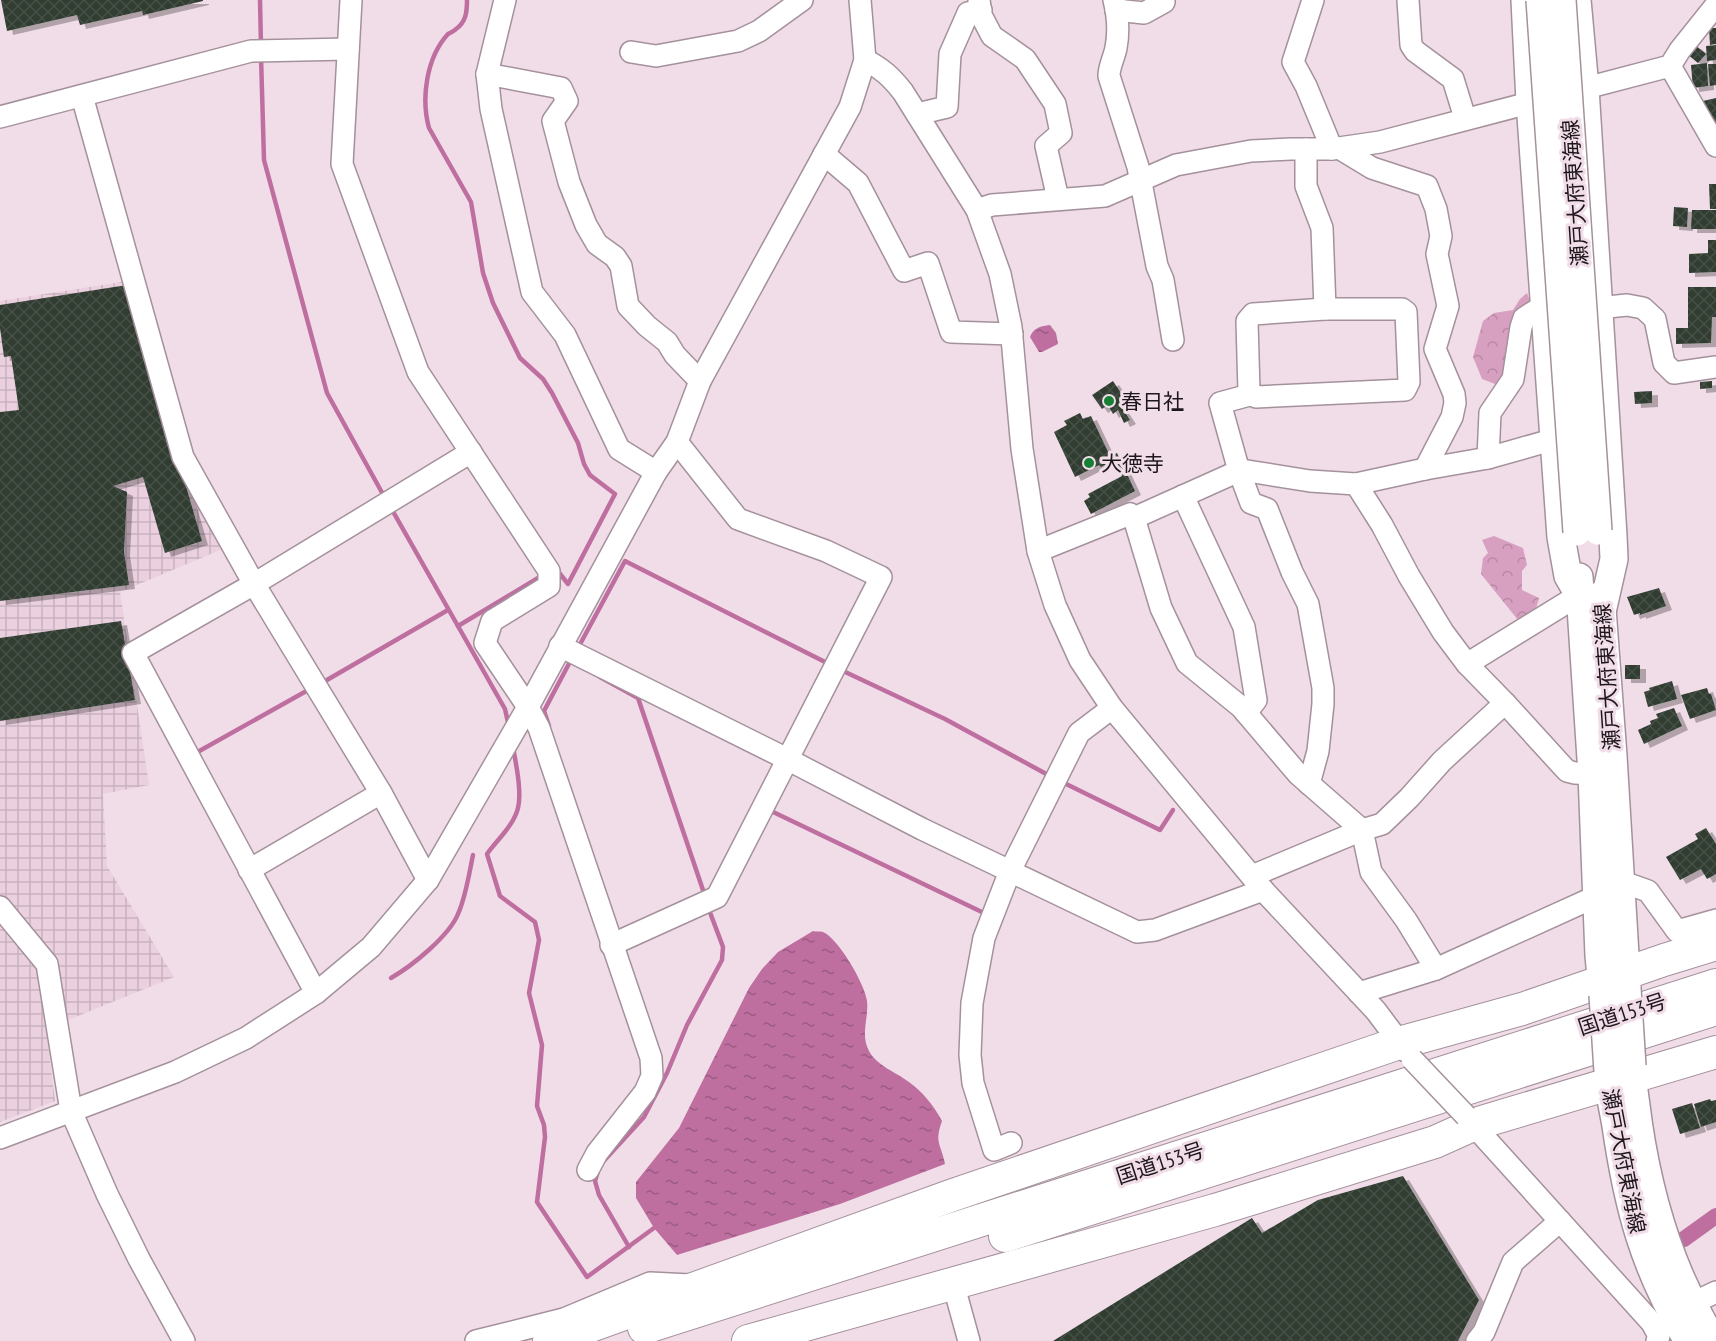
<svg xmlns="http://www.w3.org/2000/svg" width="1716" height="1341" viewBox="0 0 1716 1341" font-family="'PT Sans Narrow','Noto Sans JP',sans-serif">
<style>
.industrial{fill:url(#industrial-grid)}
.forest{fill:url(#forest-crowns)}
.water{fill:url(#water-ripples)}
.lines{fill:none;stroke-linecap:round;stroke-linejoin:round}
.stream{stroke:#be6fa0;stroke-width:4.5}
.canal{stroke:#be6fa0;stroke-width:16}
.building{fill:url(#building-cross-hatch);filter:url(#shadow)}
.minor-casing{stroke:#a4919c;stroke-width:24}
.major-casing{stroke:#a4919c;stroke-width:30}
.highway-casing{stroke:#a4919c;stroke-width:34}
.minor{stroke:#fff;stroke-width:21}
.major{stroke:#fff;stroke-width:27}
.highway{stroke:#fff;stroke-width:32}
.minor-bridge-casing{stroke:#a4919c;stroke-width:24;stroke-linecap:butt}
.major-bridge-casing{stroke:#a4919c;stroke-width:30;stroke-linecap:butt}
.minor-bridge{stroke:#fff;stroke-width:21}
.major-bridge{stroke:#fff;stroke-width:27}
.poi-dot{fill:#177f34;stroke:#f1dde8;stroke-width:2}
.labels{text-anchor:middle;dominant-baseline:central;stroke-width:6;stroke-linejoin:round;paint-order:stroke}
.street-label{font-size:21px;fill:#1d161a;stroke:#f1dde8}
.poi-label{font-size:21px;fill:#1d161a;stroke:#f1dde8;text-anchor:start}
</style>
<defs>
<pattern id="industrial-grid" width="8" height="8" patternUnits="userSpaceOnUse" patternTransform="scale(1.5)"><rect width="8" height="8" fill="#ebd0df"/><path d="M0 4h8M4 0v8" fill="none" stroke="#c9b2bf"/></pattern>
<pattern id="forest-crowns" width="20" height="18" patternUnits="userSpaceOnUse" patternTransform="scale(1.5)"><rect width="20" height="18" fill="#d79fc0"/><path d="M2 6a3 3 0 1 1 6 0M12 15a3 3 0 1 1 6 0" fill="none" stroke="#b888a4"/></pattern>
<pattern id="water-ripples" width="26" height="14" patternUnits="userSpaceOnUse" patternTransform="scale(1.5)"><rect width="26" height="14" fill="#be6fa0"/><path d="M2 4q2-2 4 0t4 0M15 11q2-2 4 0t4 0" fill="none" stroke="#9a5a82"/></pattern>
<pattern id="building-cross-hatch" width="8" height="8" patternUnits="userSpaceOnUse" patternTransform="scale(1.5)"><rect width="8" height="8" fill="#303d31"/><path d="M0 0l8 8M0 8l8-8" fill="none" stroke="#455046"/></pattern>
<filter id="shadow"><feDropShadow dx="6" dy="4" stdDeviation="0" flood-color="#0004"/></filter>
</defs>
<rect width="100%" height="100%" fill="#f1dde8"/>
<!-- industrial -->
<path class="industrial" d="M128 281 225 548 120 592 149 785 103 794 107 866 174 977 46 1029 55 1101 0 1122V301Z"/>
<!-- forest -->
<g class="forest">
<path d="M1527 293 1531 304 1503 387 1482 379 1473 357 1483 321 1494 313 1513 310 1520 299Z"/>
<path d="M1494 536 1523 548 1527 565 1522 571V590L1539 598 1535 612 1518 620 1481 574 1483 558 1488 553 1482 540Z"/>
</g>
<!-- water -->
<g class="water">
<path d="M1050 325 1056 333 1058 344 1042 352H1039L1030 337C1033 328 1041 326 1050 325Z"/>
<path d="M813 931C816 932 820 931 823 932 838 938 865 984 867 1001 869 1018 860 1034 869 1051 877 1066 896 1072 909 1082 923 1092 934 1106 942 1121 934 1144 941 1143 945 1164L840 1204 677 1255 654 1228 636 1198V1182L679 1128 749 988 762 969 778 952Z"/>
</g>
<g class="lines">
<!-- stream -->
<g class="stream">
<path d="M260 0 261 45"/>
<path d="M467 0C467 12 466 22 456 29 454 31 450 33 448 34 426 58 421 99 429 128L471 202 483 273 493 303 520 358 543 379 552 393 578 443 584 464 590 475 615 494 568 584 557 570"/>
<path d="M261 56 264 160 327 393 385 498"/>
<path d="M391 508 505 709 509 727"/>
<path d="M458 626 543 575"/>
<path d="M578 648 625 561 831 665"/>
<path d="M841 670 945 719 1050 776"/>
<path d="M600 677 638 698 705 896"/>
<path d="M320 684 448 610"/>
<path d="M549 726 544 711 572 658"/>
<path d="M513 747C516 764 522 792 518 808 514 825 497 840 487 854L500 896 535 922 539 940 529 993 542 1045 537 1106 544 1125 545 1137 537 1202 587 1277 654 1228"/>
<path d="M194 754 310 689"/>
<path d="M1060 781 1160 830 1173 810"/>
<path d="M769 810 986 914"/>
<path d="M391 978C412 966 449 936 458 914 466 896 469 874 473 855"/>
<path d="M601 1164 644 1117 667 1073 687 1025 722 960 723 947 708 907"/>
<path d="M598 1171 595 1181 599 1195 629 1247"/>
</g>
<!-- canal -->
<path class="canal" d="M1684 1239 1716 1216"/>
</g>
<!-- building -->
<g class="building">
<path d="M1 0H203V1L143 15 142 11 80 25 77 15 7 31Z"/>
<path d="M1709 28H1716V44L1710 45Z"/>
<path d="M1695 45 1706 54 1698 63 1687 54Z"/>
<path d="M1716 45V60L1707 61 1706 46Z"/>
<path d="M1707 63 1708 86 1693 88 1691 65Z"/>
<path d="M1708 64H1716V85L1710 86Z"/>
<path d="M1716 98V127L1706 117 1703 101Z"/>
<path d="M1709 184H1716V209H1710Z"/>
<path d="M1674 207 1688 208 1687 227 1673 226Z"/>
<path d="M1692 210H1716V229H1691Z"/>
<path d="M1708 240H1716V272L1689 273V254L1708 253Z"/>
<path d="M127 285 202 541 165 553 143 477 113 486 127 492 124 552 129 585 0 601V412L19 410 11 356 4 357 0 328V305Z"/>
<path d="M1688 287H1716V317H1712L1711 343 1676 344V328H1688Z"/>
<path d="M1113 381 1123 396 1120 397 1125 406 1122 408 1130 420 1124 423 1118 410 1113 414 1108 405 1102 409 1092 395Z"/>
<path d="M1712 381V388L1700 389V382Z"/>
<path d="M1652 391V403L1635 404 1634 392Z"/>
<path d="M1080 413 1083 419 1091 416 1110 456 1117 453 1135 491 1091 514 1084 501 1090 497 1088 494 1122 476 1114 464 1110 462 1101 467 1099 465 1075 477 1054 432 1067 425 1064 421Z"/>
<path d="M1659 588 1666 606 1640 615V613L1634 615 1627 597Z"/>
<path d="M121 621 135 700 0 721V638Z"/>
<rect x="1625" y="665" width="15" height="14"/>
<path d="M1672 681 1677 699 1648 707 1644 692 1650 690 1649 688Z"/>
<path d="M1707 688 1709 694H1711L1716 710 1690 719 1681 695Z"/>
<path d="M1674 708 1682 726 1644 744 1638 730 1651 724 1650 721 1658 718 1656 714Z"/>
<path d="M1706 828 1716 844V874L1707 879 1701 869 1680 880 1666 857 1698 839 1695 834Z"/>
<path d="M1710 1099 1711 1101 1716 1100V1122L1701 1127 1694 1104Z"/>
<path d="M1692 1103 1700 1128 1680 1134 1672 1109Z"/>
<path d="M1403 1176 1479 1300 1458 1341H1053L1252 1218 1262 1233 1318 1200Z"/>
</g>
<g class="lines">
<defs>
<g id="minor">
<path d="M351 0 342 164 418 372 549 571V586L492 621 485 643 528 707 539 728 651 1058 652 1076 645 1092 597 1153 588 1170"/>
<path d="M979 0 981 15 992 36 1025 59 1055 104 1061 133 1046 146 1058 199"/>
<path d="M1114 0C1118 16 1119 32 1116 48 1114 58 1109 66 1109 76L1138 167 1157 266 1163 280 1173 340"/>
<path d="M1313 0 1293 62 1306 86 1332 149"/>
<path d="M1408 0 1411 45 1415 51 1453 79 1465 118"/>
<path d="M1116 10 1144 13 1164 2"/>
<path d="M631 52 656 56 738 41 759 31 802 0"/>
<path d="M865 60C882 68 892 78 903 92L977 210 1000 274 1011 327 1022 449 1038 551 1055 605 1080 660 1112 708 1263 890 1376 1011 1406 1051"/>
<path d="M1670 66 1716 146"/>
<path d="M487 74 505 0"/>
<path d="M82 96 183 457 254 584 381 793 428 880"/>
<path d="M917 114 947 107 950 54 968 13 981 10"/>
<path d="M0 117 251 51 348 49"/>
<path d="M1339 148 1372 168 1427 186 1436 209 1441 236 1437 254 1448 306 1435 349 1454 394 1455 403 1452 417 1425 469"/>
<path d="M1306 149V186L1322 228 1325 309"/>
<path d="M824 154 858 183 904 271 928 263 951 332 1012 334"/>
<path d="M977 210 992 205 1105 196 1176 165 1251 151 1291 149H1332L1380 142 1670 66 1680 50 1716 5"/>
<path d="M1598 308 1627 305 1643 308 1655 319 1664 363 1674 373 1716 367"/>
<path d="M1325 309H1402L1406 312 1409 382 1405 390 1256 397 1249 392 1247 321 1253 314Z"/>
<path d="M1253 394 1220 403 1239 471 1251 503 1267 509 1292 572 1308 604 1323 688V704L1318 751 1309 784"/>
<path d="M1488 458 1555 439"/>
<path d="M656 472 619 449 565 335 532 292 491 109 487 74 561 88 567 101 553 121 569 182 586 225 597 244 615 257 621 266 628 306 647 326 667 342 675 355 700 381"/>
<path d="M1356 484 1425 469 1488 458 1490 413 1513 379 1521 327 1524 318 1535 311 1546 310"/>
<path d="M1183 496 1244 627 1256 700 1246 713"/>
<path d="M1134 518 1161 608 1187 663 1241 707 1298 774 1362 830 1252 876"/>
<path d="M1038 551 1130 514 1134 518 1241 470 1310 481 1356 484 1382 525 1409 576 1443 632 1467 664 1505 703 1567 771 1575 773 1592 774"/>
<path d="M560 646 787 759 922 829 1137 932 1155 930 1263 890"/>
<path d="M1467 664 1579 595"/>
<path d="M1505 703 1442 761 1409 798 1382 824 1362 830 1371 872 1406 920 1436 969 1597 896"/>
<path d="M249 870 381 793"/>
<path d="M1620 881 1648 891 1677 931 1716 920"/>
<path d="M0 907 47 964 71 1111 107 1194 139 1259 184 1341"/>
<path d="M611 945 717 897 881 577 826 551 738 519 677 442"/>
<path d="M316 993 133 653 254 584 471 452"/>
<path d="M1359 993 1436 969"/>
<path d="M1466 1117 1652 1323 1659 1336 1657 1341"/>
<path d="M0 1138 175 1072 246 1038 316 993 371 947 428 880 528 707 656 472 677 442 700 381 850 107 865 60 860 0"/>
<path d="M1011 1143 994 1150 973 1083 970 1055 972 1003 984 938 1010 871 1079 733 1112 708"/>
<path d="M953 1283 969 1341"/>
<path d="M1693 1303 1716 1292"/>
<path d="M476 1341 564 1319 650 1283 690 1285"/>
<path d="M1477 1341 1484 1332 1513 1262 1560 1221"/>
</g>
<g id="major">
<path d="M1525 0 1530 102 1561 537 1568 576 1579 595"/>
<path d="M1577 0 1585 88 1613 536 1614 559 1602 612"/>
<path d="M1579 577 1592 774 1599 956 1603 995"/>
<path d="M1601 595 1613 756 1627 988"/>
<path d="M1632 1066C1632 1084 1636 1102 1638 1121 1649 1197 1672 1275 1714 1341"/>
<path d="M1608 1071C1608 1090 1613 1107 1616 1126 1628 1208 1644 1269 1688 1341"/>
</g>
<g id="highway">
<path d="M1005 1236 1716 1009"/>
<path d="M644 1328 1716 985"/>
<path d="M549 1341 953 1195 1399 1043 1522 1009 1664 960 1716 944"/>
<path d="M748 1341 1215 1210 1435 1142 1475 1124 1716 1052"/>
</g>
</defs>
<!-- minor casing -->
<use href="#minor" class="minor-casing"/>
<!-- major casing -->
<use href="#major" class="major-casing"/>
<!-- highway casing -->
<use href="#highway" class="highway-casing"/>
<!-- minor -->
<use href="#minor" class="minor"/>
<!-- major -->
<use href="#major" class="major"/>
<!-- highway -->
<use href="#highway" class="highway"/>
<defs>
<path id="minor-bridge" d="M1412 1059 1466 1116"/>
<g id="major-bridge">
<path d="M1540 0 1577 532"/>
<path d="M1562 0 1598 531"/>
<path d="M1627 988 1632 1066"/>
<path d="M1603 995 1608 1071"/>
</g>
</defs>
<!-- minor-bridge casing -->
<use href="#minor-bridge" class="minor-bridge-casing"/>
<!-- major-bridge casing -->
<use href="#major-bridge" class="major-bridge-casing"/>
<!-- minor-bridge -->
<use href="#minor-bridge" class="minor-bridge"/>
<!-- major-bridge -->
<use href="#major-bridge" class="major-bridge"/>
</g>
<!-- markers -->
<g class="poi-dot">
<circle cx="1109" cy="401" r="6"/>
<circle cx="1089" cy="463" r="6"/>
</g>
<g class="labels">
<!-- street labels -->
<g class="street-label">
<text transform="translate(1575 193) rotate(-94)">瀬戸大府東海線</text>
<text transform="translate(1607 677) rotate(-94)">瀬戸大府東海線</text>
<text transform="translate(1622 1014) rotate(-18)">国道153号</text>
<text transform="translate(1624 1161) rotate(79)">瀬戸大府東海線</text>
<text transform="translate(1160 1163) rotate(-18)">国道153号</text>
</g>
<!-- poi labels -->
<g class="poi-label">
<text x="1121" y="401">春日社</text>
<text x="1101" y="463">大徳寺</text>
</g>
</g>
</svg>
